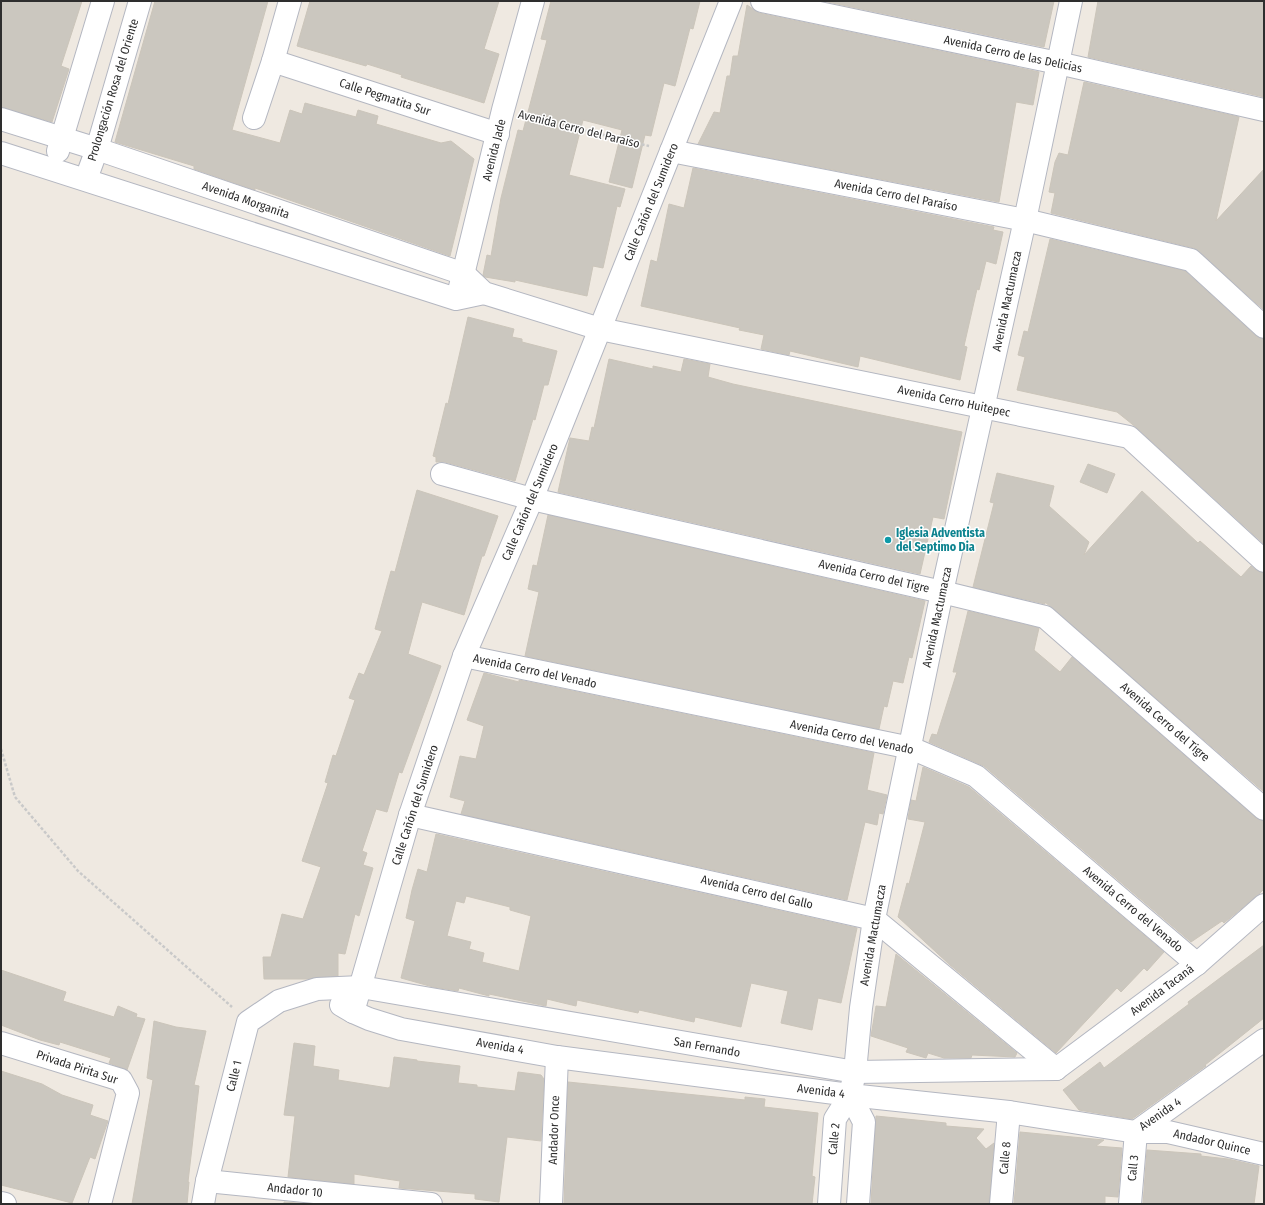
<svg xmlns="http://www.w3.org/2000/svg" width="1265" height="1205" viewBox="0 0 1265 1205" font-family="'Fira Sans Condensed',sans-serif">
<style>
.building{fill:#cbc7bf;stroke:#cbc5ba;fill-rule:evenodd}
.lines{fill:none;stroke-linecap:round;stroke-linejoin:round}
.minor-casing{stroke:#b4b7c1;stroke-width:24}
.path{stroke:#c9c9c9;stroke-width:2.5;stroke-dasharray:3 2;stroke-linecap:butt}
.minor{stroke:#fff;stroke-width:22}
.culture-dot{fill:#0f9aa8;stroke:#fff;stroke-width:1.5}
.labels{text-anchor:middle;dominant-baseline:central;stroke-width:3;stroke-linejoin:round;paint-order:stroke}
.street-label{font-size:12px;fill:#2e2e2e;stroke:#fff}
.culture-label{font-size:12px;font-weight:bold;fill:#0d838f;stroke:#fff;text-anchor:start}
</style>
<rect width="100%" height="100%" fill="#efe9e1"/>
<!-- building -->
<g class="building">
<path d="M1 1H82L61 66 69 69 52 122 1 107Z"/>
<path d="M155 1H268L232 130 280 143 290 110 302 114 305 103 356 117 358 110 378 116 376 124 441 143 451 141 474 159 450 256 255 188V190L194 169V166L115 142Z"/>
<path d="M310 1H499L484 49 499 54 484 103 401 77 402 75 367 64 366 66 297 46Z"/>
<path d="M551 1H700L693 29 690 28 675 86 664 83 651 136 645 135 632 188 609 182 622 130 583 120 569 175 625 189 620 207 617 206 603 268 593 266 587 296 515 280V282L485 277 483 275 487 255 491 256 501 198 518 130 523 131 547 40 541 39Z"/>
<path d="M823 1H1054L1044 47Z"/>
<path d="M1098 1H1264V97L1088 57Z"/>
<path d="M747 5 759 13 1039 72 1033 105 1016 102 999 202 698 144 714 112 720 113 727 76H730L733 56H738Z"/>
<path d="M1084 82 1239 117 1216 221 1264 169V310L1194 248 1051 213 1055 193 1049 192 1055 162 1059 153 1068 155Z"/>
<path d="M693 168 994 227 993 230 1003 232 996 264 986 261 979 290 977 289 964 346 967 347 960 380 860 356 858 367 790 351 789 355 761 349 764 335 739 330 740 328 641 306 651 260 657 262 669 204 684 208Z"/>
<path d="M1050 239 1185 271 1256 336 1264 339V544L1137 428 1117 412 1017 390 1025 357 1018 355 1024 331 1028 332Z"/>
<path d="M468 317 514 329 512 337 522 339V342L557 351 548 385H544L535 420 533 419 515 481 445 462H436V457L433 456 446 403 448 404Z"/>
<path d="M609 359 653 369V366L681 372 684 359 710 364 708 377 733 384 962 432 944 519 933 517 920 574 558 492 570 438 589 441 592 427 594 428Z"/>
<path d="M1088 464 1115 474 1107 493 1080 482Z"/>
<path d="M997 473 1054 486 1049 506 1089 542 1084 555 1142 491 1198 543 1200 541 1241 577 1251 566 1256 570 1264 573V792L1045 602V604L973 587 994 503 990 502Z"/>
<path d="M417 490 498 516 484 556H482L464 615 422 602 408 654 441 666 402 773 399 772 387 812 376 809 362 851 367 853 363 865 373 868 359 916 355 914 345 954 338 953V976L308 979H264L263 957H271L282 914 303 919 321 867 302 861 328 783 325 782 333 755 336 756 355 700 349 698 359 673 364 675 382 631 375 629 391 571 395 572Z"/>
<path d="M548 515 925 601 912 658 909 657 903 683 893 681 887 707 884 706 879 729 525 656 539 592 528 589 533 565 537 566Z"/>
<path d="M968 611 1039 628 1034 650 1060 672 1072 657 1256 818 1264 821V889L1260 893 1224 923 1222 921 1191 942 984 766 929 742 932 734 937 735 957 672H953Z"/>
<path d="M484 673 519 682V680L874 753 867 790 887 795 883 814 879 813 877 825 865 822 847 900 461 814 465 801 450 797 460 756 476 759 484 726 467 720Z"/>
<path d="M923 767 969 787 1164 952 1147 971 1144 968 1121 992 1117 988 1056 1053 950 965 898 917 907 883 909 884 925 822 908 819 911 800 916 801Z"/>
<path d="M436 834 857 928 841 1003 818 998 812 1030 781 1023 788 991 751 983 741 1027 695 1017 694 1022 639 1010 638 1013 577 1000 576 1006 547 999 546 1006 489 994V996L459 988 458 991 433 987 401 978 415 921 406 918 412 890 418 869 427 872ZM466 896 510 907V910L531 916 519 971 482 962 484 953 469 949 471 942 447 936 456 901 464 903Z"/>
<path d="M1264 945V1018L1205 1065 1206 1066 1132 1119 1079 1110 1063 1090 1100 1062 1104 1068 1189 1004 1188 1002Z"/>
<path d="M896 954 1017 1053 1015 1057 972 1055 971 1058H944L928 1053 926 1058 906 1052 908 1048 871 1036 876 1006 886 1007Z"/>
<path d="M1 970 66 992 63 1001 114 1017 118 1006 137 1014 136 1017 145 1019 127 1070 109 1063 111 1058 60 1042 59 1045 40 1040 1 1025Z"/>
<path d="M154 1021 176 1027 206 1031 194 1085 199 1086 188 1182H189L187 1204H132L153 1080 147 1078Z"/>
<path d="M294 1043 315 1046 313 1066 339 1070 338 1080 388 1088 390 1087 394 1057 417 1060V1061L460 1066 458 1083 477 1085V1087L515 1091 518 1072 541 1075 544 1079 541 1141 507 1137 499 1202 475 1199V1194L399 1188 400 1181 354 1174V1184L288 1177 295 1116 284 1115Z"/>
<path d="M1 1071 42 1084 62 1095 93 1105 90 1115 108 1121 95 1159 90 1157 72 1203 1 1185Z"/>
<path d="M568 1082 745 1100V1097L765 1099 764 1107 818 1113 812 1176 815 1177 812 1204H564Z"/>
<path d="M876 1116 946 1123V1126L984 1129 976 1138 986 1149 994 1143 989 1204H871Z"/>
<path d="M1020 1132 1104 1140 1096 1146 1122 1148 1118 1197 1105 1196V1204H1014Z"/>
<path d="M1147 1150 1201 1154V1156L1228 1159 1259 1166 1254 1204H1143Z"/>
<path d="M284 1202 309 1204H284Z"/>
</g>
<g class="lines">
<defs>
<g id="minor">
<path d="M762 1 1058 63 1264 110"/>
<path d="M273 61 498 134"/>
<path d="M254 118 273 61 290 1"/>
<path d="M1 119 97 149 464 274 484 293 600 329 1129 437 1264 561"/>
<path d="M58 151 103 1"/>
<path d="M671 151 1025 220 1191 260 1264 327"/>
<path d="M1 153 456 299 484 293"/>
<path d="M86 179 97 149 140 1"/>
<path d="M460 287 503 110 533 1"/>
<path d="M442 474 532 499 942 592 1045 617 1264 809"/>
<path d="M464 656 911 748 976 776 1197 964"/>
<path d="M410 815 874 919 1056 1069"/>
<path d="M341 1005 353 1012 369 1019 401 1029 557 1057 850 1095 1009 1112 1136 1132H1168L1264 1154"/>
<path d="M353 1012 410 815 464 656 532 499 731 1"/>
<path d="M1 1043 121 1080 128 1093 100 1204"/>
<path d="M1056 1069 1197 964 1264 905"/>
<path d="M850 1095 864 1122 858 1204"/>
<path d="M1136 1132 1264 1040"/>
<path d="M207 1181 431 1204"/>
<path d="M1 1203 5 1204"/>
<path d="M203 1204 207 1181 248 1022 279 1001 317 989 361 987 855 1072 1056 1069"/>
<path d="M551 1204 557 1057"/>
<path d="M829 1204 835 1119 850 1095 855 1072 861 1008 874 919 942 592 1025 220 1071 1"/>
<path d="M1001 1204 1009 1112"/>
<path d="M1130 1204 1136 1132"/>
</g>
</defs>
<!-- minor casing -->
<use href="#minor" class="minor-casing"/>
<!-- path -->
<g class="path">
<path d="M525 116 649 146"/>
<path d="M1 749 15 797 78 871 232 1007"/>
</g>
<!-- minor -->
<use href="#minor" class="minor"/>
</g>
<!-- markers -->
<circle class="culture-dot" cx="888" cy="540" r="4"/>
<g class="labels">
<!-- street labels -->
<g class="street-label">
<text transform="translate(1013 54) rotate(12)">Avenida Cerro de las Delicias</text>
<text transform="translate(113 90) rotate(-73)">Prolongación Rosa del Oriente</text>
<text transform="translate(385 97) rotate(18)">Calle Pegmatita Sur</text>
<text transform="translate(579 129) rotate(14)">Avenida Cerro del Paraíso</text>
<text transform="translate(494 150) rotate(-76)">Avenida Jade</text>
<text transform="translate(896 195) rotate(11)">Avenida Cerro del Paraíso</text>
<text transform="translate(246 200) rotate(19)">Avenida Morganita</text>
<text transform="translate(651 202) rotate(-68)">Calle Cañón del Sumidero</text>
<text transform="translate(1007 301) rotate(-78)">Avenida Mactumacza</text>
<text transform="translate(954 401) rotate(12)">Avenida Cerro Huitepec</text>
<text transform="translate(530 502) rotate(-67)">Calle Cañón del Sumidero</text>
<text transform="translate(874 576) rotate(13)">Avenida Cerro del Tigre</text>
<text transform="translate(937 617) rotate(-78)">Avenida Mactumacza</text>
<text transform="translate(535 671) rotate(12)">Avenida Cerro del Venado</text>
<text transform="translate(1165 722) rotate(41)">Avenida Cerro del Tigre</text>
<text transform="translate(852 737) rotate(12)">Avenida Cerro del Venado</text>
<text transform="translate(415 805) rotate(-72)">Calle Cañón del Sumidero</text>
<text transform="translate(757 892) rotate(13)">Avenida Cerro del Gallo</text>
<text transform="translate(1133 909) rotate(40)">Avenida Cerro del Venado</text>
<text transform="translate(873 935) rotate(-80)">Avenida Mactumacza</text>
<text transform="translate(1162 990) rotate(-37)">Avenida Tacaná</text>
<text transform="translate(500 1046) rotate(10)">Avenida 4</text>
<text transform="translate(707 1047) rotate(10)">San Fernando</text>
<text transform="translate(77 1067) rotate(18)">Privada Pirita Sur</text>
<text transform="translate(234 1076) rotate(-76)">Calle 1</text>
<text transform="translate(821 1091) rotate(7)">Avenida 4</text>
<text transform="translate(1160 1114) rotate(-35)">Avenida 4</text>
<text transform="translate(554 1130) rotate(-88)">Andador Once</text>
<text transform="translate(834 1139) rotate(-85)">Calle 2</text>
<text transform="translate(1212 1142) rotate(13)">Andador Quince</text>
<text transform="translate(1005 1158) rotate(-85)">Calle 8</text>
<text transform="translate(1133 1168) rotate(-85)">Call 3</text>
<text transform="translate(295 1190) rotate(6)">Andador 10</text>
</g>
<!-- culture labels -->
<g class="culture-label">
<text x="896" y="533">Iglesia Adventista<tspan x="896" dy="14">del Septimo Dia</tspan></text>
</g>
</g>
<!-- border -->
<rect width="1265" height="1205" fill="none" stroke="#2e2e2e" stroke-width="4"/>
</svg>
